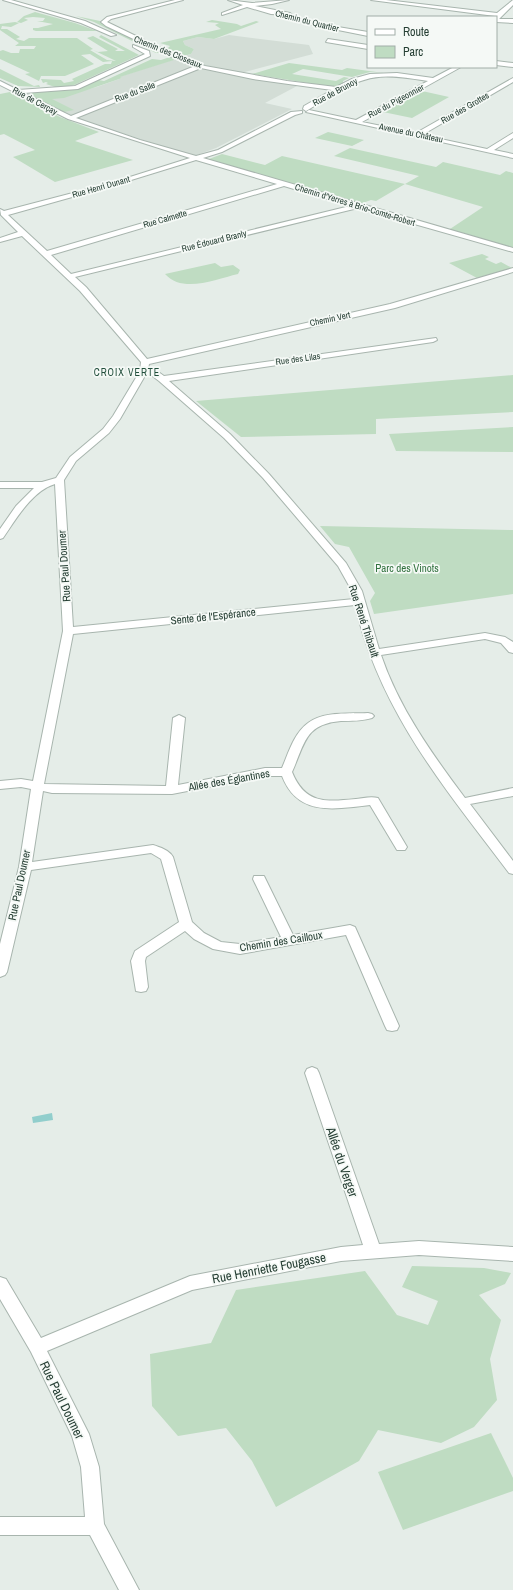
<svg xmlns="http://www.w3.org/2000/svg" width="513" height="1590" viewBox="0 0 513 1590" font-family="'Archivo Narrow',sans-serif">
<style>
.built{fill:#d3ddd6}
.green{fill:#bfdcc2}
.water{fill:#91cecc}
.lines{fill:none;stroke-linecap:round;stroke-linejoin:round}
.minor-casing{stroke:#a8b5ae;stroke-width:2}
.minor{fill:#fff;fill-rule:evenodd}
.labels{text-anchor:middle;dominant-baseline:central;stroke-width:3.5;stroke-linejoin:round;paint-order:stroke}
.far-street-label{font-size:9px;fill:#253e33;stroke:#f5f9f6}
.far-neighbourhood-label{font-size:10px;letter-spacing:1px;fill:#224f3c;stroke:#f5f9f6}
.street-label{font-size:11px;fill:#253e33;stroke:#f5f9f6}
.park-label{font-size:11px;fill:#32723f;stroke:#f5f9f6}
.near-street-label{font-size:13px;fill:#253e33;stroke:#f5f9f6}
</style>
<rect width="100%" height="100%" fill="#e5ede8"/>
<!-- built -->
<g class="built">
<path d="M229 35 309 45 313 54 241 73 205 65 182 57 191 54 194 49 185 45 183 41 198 37 214 39Z"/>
<path d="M175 59 214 71 299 85 265 103 292 109 216 148 197 155H190L84 121 42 101 97 87 122 78 119 77Z"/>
</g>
<!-- green -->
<g class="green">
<path d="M35 12 75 23 97 31H36L33 30V28H38L53 24 37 21H43L45 18 33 17 24 18 28 20 21 23 17 22 24 16Z"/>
<path d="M76 16 100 21 177 59 120 77 122 78 64 98 52 99 74 110 64 112 31 96V93L40 91 74 90 99 80 104 81 152 59 161 60 170 57 162 53H156L94 22Z"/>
<path d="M212 20 237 24 241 26 256 21 259 22 214 39 198 37 183 41 185 45 194 49 191 54 183 56 167 49 170 46 160 43 221 29 215 25 219 23 206 22Z"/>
<path d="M15 22 19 23 11 27 2 26 1 29H7L20 37 16 39 24 41 29 38H77L93 49 90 50 107 60 116 61 93 50 98 52 108 51 87 38 93 36 118 49 115 51H125L99 37 101 35 139 55 74 85 58 88 46 84 48 83 46 82 43 83 41 79 61 80 64 83 74 81 72 79 105 64H111L112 61 103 62 90 54 81 55 94 64 65 76H41L39 81 25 74 30 73 0 59V51L3 50 11 53H19L20 49H34L36 46H15L19 43 0 30V24Z"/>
<path d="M289 63 342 70 347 68 384 73 370 72 352 77 303 69 292 74 336 81 344 77 349 78 343 81V84L332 87 252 74Z"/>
<path d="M0 69 34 86 39 85 40 87 18 86 0 78Z"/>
<path d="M422 91 449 97 412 118 383 112Z"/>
<path d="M10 92 60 117 99 132 75 141 133 160 55 182 13 157 35 150 4 134 0 135V94Z"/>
<path d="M328 132 364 140 352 146 315 138Z"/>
<path d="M350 148 436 167 443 162 500 175 506 171 513 173V248L447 231 483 207 405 184 376 201 371 200 360 204 217 163 209 159 222 154 265 165 282 156 405 184 419 176 334 156Z"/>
<path d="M482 254 489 257 485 259 496 264 501 262 512 268 477 278 449 263Z"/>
<path d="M215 263 221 267 233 265 240 270 238 274C216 279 183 294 165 274Z"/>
<path d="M513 375V412L376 419V434L241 437 196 401Z"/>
<path d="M513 427V452L396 451 389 434Z"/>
<path d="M320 526 513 530V594L374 614 370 601 375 593 349 547 335 544Z"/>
<path d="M412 1266 484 1268 511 1273 505 1284 479 1295 501 1320 490 1359 497 1400 474 1427 441 1443 378 1430 359 1461 276 1507 252 1461 226 1428 178 1436 152 1406 150 1354 211 1343 236 1290 365 1271 397 1315 428 1325 438 1301 402 1287Z"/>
<path d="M491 1433 513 1478V1491L403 1530 378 1472Z"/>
</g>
<!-- water -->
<path class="water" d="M52 1113 53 1120 33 1123 32 1117Z"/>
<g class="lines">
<defs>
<g id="minor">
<path d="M3 0H11L85 21 116 35 111 36 81 23Z"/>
<path d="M175 0H183L111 19 107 22 169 52 205 66 287 81 336 87 352 79 370 74 397 73 433 78 454 67H461L362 122 416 133 513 78V82L422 135 487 149 513 133V138L494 150 513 154V158L306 112 309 110 356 120 428 81C389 75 372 72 337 92 326 97 315 106 306 111L303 109 304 106 332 90 253 79 201 68 76 118 140 140 196 156 218 150 291 112 302 111V113L295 115 222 152 203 158 513 248V252L358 208 75 277 86 287 147 359 390 304 513 268V272L395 308 149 364 148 369 157 371 164 376 436 338 437 340 433 342 169 381 230 434 269 474 346 563 362 591 379 649 485 633 505 637 513 642V653L509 652 501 643 485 639 381 655C399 708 432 754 465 798L513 788V796L470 804 513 861V874L509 873C445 788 380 712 355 605L73 634 44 784 166 786 173 718 179 715 185 718 178 785 265 768H282C288 754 294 733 308 723 323 711 350 714 368 713L372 714 374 716 372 718C362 721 351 721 341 721 305 724 305 743 292 772 305 804 325 802 356 799 364 798 371 796 378 798L407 847 405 850H397L370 805C334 809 298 817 282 776H265L172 794 52 793 43 791 32 862 153 845C160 847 170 851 173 857L192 922 204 933 221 942 240 944 281 937 253 879 254 876H264L293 935 350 925 355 927 399 1026 397 1030 392 1031 387 1030 385 1026 346 935 240 954 213 949 194 939 185 931 146 957 145 961 148 987 146 991 141 992 136 991 131 961 135 951 179 922 161 859 151 853 31 870 7 972 5 975 0 977V944L19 867 31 789 21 787 0 789V781L21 779 33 781 63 631 55 484C32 491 16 519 3 538L0 539V529L16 506 34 488H0V482H42L56 478 70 457 103 429 113 416 140 371 141 362 80 291 22 236 0 242V238L18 232 1 215 0 209 4 211 111 183 190 158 68 119 0 85V81L18 90 75 86 145 54 133 47V45L149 51 150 56 78 89 24 93 71 116 195 66 165 54 106 26 101 22 107 17ZM196 160 277 184 47 251 8 215 115 185ZM284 186 350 206 71 274 51 255ZM146 374 151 375 159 381 224 438 263 478 338 566 352 591 354 599 73 627 64 480 76 461 109 433 120 419Z"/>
<path d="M228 0 252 3 289 0 272 4 255 6 290 13 295 17 314 23 368 32V36L313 25 291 19 287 15 271 14 247 7 222 15V13L243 5Z"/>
<path d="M371 0H386L497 13 513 0V5L499 19H513V23L496 22 495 16Z"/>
<path d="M328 39 368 45V49L326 42Z"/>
<path d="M496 61 513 63V67L496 65Z"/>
<path d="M312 1067 317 1069 319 1073 379 1244 419 1241 513 1247V1261L419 1255 341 1261 192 1290 47 1351 89 1434 99 1467 104 1524 139 1590H119L90 1535H0V1517H85L81 1467 72 1436 31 1352 0 1299V1277L6 1279 41 1338 190 1276 341 1247 363 1245 305 1073 307 1069Z"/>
</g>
</defs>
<!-- minor casing -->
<use href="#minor" class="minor-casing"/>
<!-- minor -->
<use href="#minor" class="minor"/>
</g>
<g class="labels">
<!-- far-street labels -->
<g class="far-street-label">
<text transform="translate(307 21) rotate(14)">Chemin du Quartier</text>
<text transform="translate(168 52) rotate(22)">Chemin des Closeaux</text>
<text transform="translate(135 92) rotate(-21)">Rue du Salle</text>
<text transform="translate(335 92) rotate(-28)">Rue de Brunoy</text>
<text transform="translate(35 101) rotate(28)">Rue de Cerçay</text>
<text transform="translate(396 101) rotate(-28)">Rue du Pigeonnier</text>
<text transform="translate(465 108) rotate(-30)">Rue des Grottes</text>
<text transform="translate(411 133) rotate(12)">Avenue du Château</text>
<text transform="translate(101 187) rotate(-16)">Rue Henri Dunant</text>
<text transform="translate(355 205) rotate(17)">Chemin d'Yerres à Brie-Comte-Robert</text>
<text transform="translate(165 219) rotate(-16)">Rue Calmette</text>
<text transform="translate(214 241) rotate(-14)">Rue Édouard Branly</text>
<text transform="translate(330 319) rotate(-12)">Chemin Vert</text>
<text transform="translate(298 359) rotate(-8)">Rue des Lilas</text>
</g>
<!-- far-neighbourhood labels -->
<g class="far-neighbourhood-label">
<text x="127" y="372">CROIX VERTE</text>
</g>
<!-- street labels -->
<g class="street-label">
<text transform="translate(64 566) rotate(-94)">Rue Paul Doumer</text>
<text transform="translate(213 616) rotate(-6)">Sente de l'Espérance</text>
<text transform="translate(364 621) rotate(72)">Rue René Thibault</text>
<text transform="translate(229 780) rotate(-10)">Allée des Églantines</text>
<text transform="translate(19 885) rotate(-78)">Rue Paul Doumer</text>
<text transform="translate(281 941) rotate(-9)">Chemin des Cailloux</text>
</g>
<!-- park labels -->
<g class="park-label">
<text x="407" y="568">Parc des Vinots</text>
</g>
<!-- near-street labels -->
<g class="near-street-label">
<text transform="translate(342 1162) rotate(71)">Allée du Verger</text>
<text transform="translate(269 1268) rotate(-11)">Rue Henriette Fougasse</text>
<text transform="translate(62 1400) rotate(64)">Rue Paul Doumer</text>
</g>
</g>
<!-- legend -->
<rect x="367" y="16" width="130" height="52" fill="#f5f9f6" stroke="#a2aea8"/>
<rect x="375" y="29" width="20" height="6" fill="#ffffff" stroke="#a2aea8"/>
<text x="403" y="36" font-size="12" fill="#253e33">Route</text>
<rect x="375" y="46" width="20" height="12" fill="#bfdcc2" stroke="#a2aea8"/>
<text x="403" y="56" font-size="12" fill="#253e33">Parc</text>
</svg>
